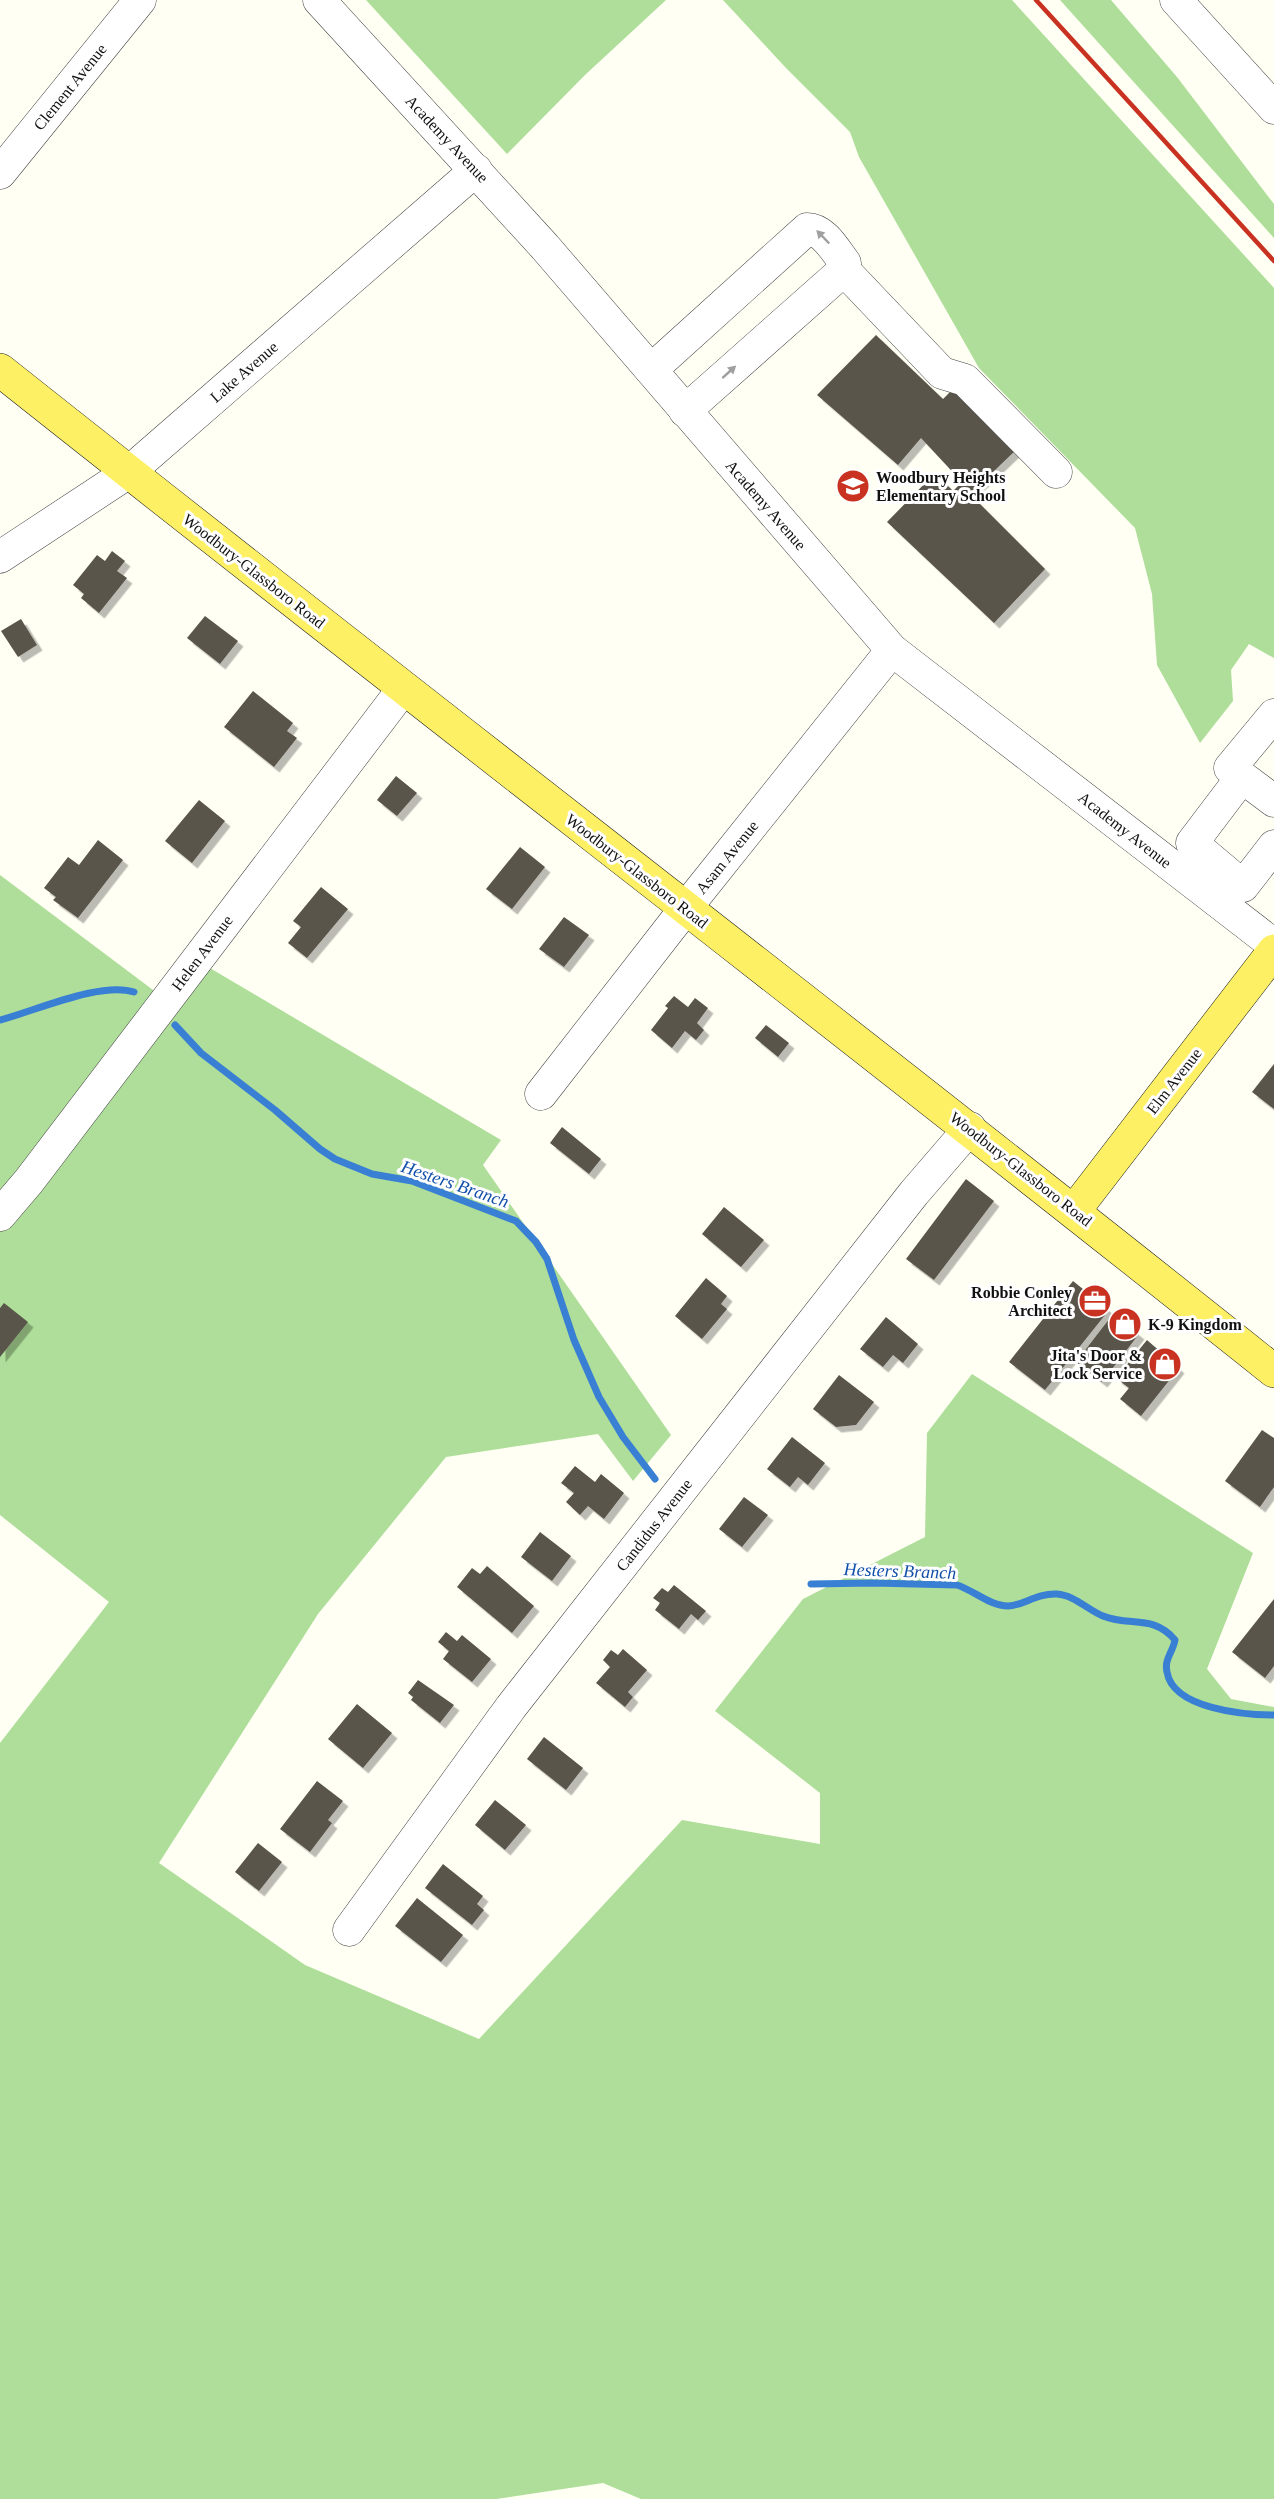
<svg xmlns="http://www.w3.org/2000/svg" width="1274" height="2499" font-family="'Times New Roman',serif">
	<defs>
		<filter id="shadow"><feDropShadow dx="5.5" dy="5.5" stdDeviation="0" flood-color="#0004"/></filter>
	</defs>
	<rect width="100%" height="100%" fill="#fffff4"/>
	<g fill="#aede99">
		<polygon points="366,0 666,0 585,75 507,154"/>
		<polygon points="723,0 1012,0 1274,288 1274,658 1249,644 1231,670 1233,701 1200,743 1157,665 1152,594 1135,528 979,368 859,157 850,132 786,68"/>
		<polygon points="1060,0 1111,0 1177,77 1274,204 1274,238"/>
		<polygon points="0,875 169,1002 203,964 501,1140 483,1165 671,1435 633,1481 598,1434 446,1457 318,1614 159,1863 305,1965 479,2039 682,1820 820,1844 820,1793 715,1711 803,1599 925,1537 927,1433 972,1374 1253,1553 1207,1669 1231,1699 1274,1707 1274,2499 641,2499 603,2483 496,2499 0,2499 0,1743 109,1602 0,1515"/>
	</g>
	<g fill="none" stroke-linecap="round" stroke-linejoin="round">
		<g stroke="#397fd4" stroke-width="7">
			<path d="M0 1020C35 1011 101 981 134 992"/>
			<polyline points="175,1025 201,1053 275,1110 320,1149 335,1159 372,1174 412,1181 516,1221 536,1242 547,1259 574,1340 599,1397 623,1437 655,1479"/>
			<path d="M811 1584 873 1583 957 1585C973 1590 990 1606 1008 1606 1023 1606 1036 1593 1057 1594 1074 1595 1088 1610 1103 1616 1130 1627 1153 1614 1175 1640 1173 1652 1164 1659 1167 1672 1173 1709 1245 1715 1274 1715"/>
		</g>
	</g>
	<g fill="#5a544c" filter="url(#shadow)">
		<polygon points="876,335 943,399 953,389 1017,449 970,494 1045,569 994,623 887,522 935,473 953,491 962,482 921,438 898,465 817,395"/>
		<polygon points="112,551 125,561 117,571 127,578 99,613 81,598 84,594 73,585 97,555 105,561"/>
		<polygon points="205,616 238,641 220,664 187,638"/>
		<polygon points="21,619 37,645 18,657 1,631"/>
		<polygon points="253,691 293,723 287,731 297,738 274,767 224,727"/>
		<polygon points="396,776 417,793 397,816 377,800"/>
		<polygon points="199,800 225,821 192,863 165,841"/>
		<polygon points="98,840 123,860 78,918 53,900 56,897 44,888 68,857 79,865"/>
		<polygon points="520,847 545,867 512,909 486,889"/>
		<polygon points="321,887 348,909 307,958 288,943 301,927 293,921"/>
		<polygon points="564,917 589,935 564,967 539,949"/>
		<polygon points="674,996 688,1007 695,998 708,1008 697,1023 704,1030 696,1040 685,1031 672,1048 651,1030 668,1008 665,1006"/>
		<polygon points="766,1025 789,1043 778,1057 755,1038"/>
		<polygon points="1274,1064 1274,1109 1252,1092"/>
		<polygon points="562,1127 601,1159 589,1174 550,1143"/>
		<polygon points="966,1179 994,1201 934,1280 906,1259"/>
		<polygon points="724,1207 764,1240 741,1267 702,1234"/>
		<polygon points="706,1278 727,1296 721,1304 727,1309 702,1339 675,1316"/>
		<polygon points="1073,1281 1109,1310 1045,1390 1009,1362"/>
		<polygon points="4,1303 28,1322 0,1357 0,1308"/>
		<polygon points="1113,1314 1139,1334 1102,1382 1076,1362"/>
		<polygon points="886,1317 918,1344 903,1363 893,1355 883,1367 860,1349"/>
		<polygon points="1147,1340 1179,1368 1141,1416 1120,1399 1129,1388 1116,1378"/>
		<polygon points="839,1375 874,1402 856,1425 836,1427 813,1409"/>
		<polygon points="1262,1430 1274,1438 1274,1487 1260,1507 1225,1481"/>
		<polygon points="792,1437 825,1463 808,1485 798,1477 790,1487 767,1469"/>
		<polygon points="575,1466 595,1482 601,1474 624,1493 604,1519 588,1506 580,1515 566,1502 574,1493 561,1483"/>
		<polygon points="744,1497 768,1515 742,1547 719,1529"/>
		<polygon points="540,1532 571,1556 552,1581 521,1557"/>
		<polygon points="487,1566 534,1606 512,1633 457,1587 472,1568 480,1574"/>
		<polygon points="674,1585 706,1611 698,1620 691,1614 679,1629 655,1610 660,1603 653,1598 662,1588 668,1592"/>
		<polygon points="1274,1599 1274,1666 1265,1678 1232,1652"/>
		<polygon points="446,1632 457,1641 462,1635 491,1659 472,1682 443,1659 449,1651 438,1642"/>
		<polygon points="623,1649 647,1670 628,1692 633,1697 625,1707 596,1683 610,1667 603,1660 611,1650 618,1655"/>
		<polygon points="418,1680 454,1705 440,1723 411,1700 413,1697 408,1693"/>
		<polygon points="357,1704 392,1733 363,1768 328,1739"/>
		<polygon points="544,1737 583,1768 566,1790 527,1759"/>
		<polygon points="317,1781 343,1801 328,1820 332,1823 310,1852 280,1829"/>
		<polygon points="495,1800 526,1825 505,1850 475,1825"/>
		<polygon points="258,1843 282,1862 259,1891 235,1872"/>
		<polygon points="443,1864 483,1896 477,1904 484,1910 472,1925 425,1888"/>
		<polygon points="417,1898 463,1935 441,1962 395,1926"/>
	</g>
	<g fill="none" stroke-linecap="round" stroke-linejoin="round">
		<g stroke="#444" stroke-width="33">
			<g id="minor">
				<polyline points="319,0 545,247 892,650 1274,945"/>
				<polyline points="1176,0 1274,108"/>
				<polyline points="0,173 140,0"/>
				<polyline points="844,270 942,373 965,380 1056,472"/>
				<path d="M651 370 807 229C824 229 835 250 845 263L844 270 685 411"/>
				<polyline points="0,557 129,472 476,170"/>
				<polyline points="1274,715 1230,768 1274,801"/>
				<polyline points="1242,777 1192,843 1243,886 1274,846"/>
				<polyline points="541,1094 685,909 892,650"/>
				<polyline points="0,1215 29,1181 403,689"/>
				<polyline points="349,1930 511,1707 914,1193 970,1128"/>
			</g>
		</g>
		<g stroke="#222" stroke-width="34">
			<g id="major">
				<path d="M0 370C423 706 852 1034 1274 1371"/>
				<polyline points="1074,1211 1274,951"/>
			</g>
		</g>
		<use href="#minor" stroke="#fff" stroke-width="32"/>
		<use href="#major" stroke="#fef065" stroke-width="33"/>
		<polyline stroke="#c93220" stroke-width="4.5" points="1036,0 1274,261"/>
	</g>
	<defs><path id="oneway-solid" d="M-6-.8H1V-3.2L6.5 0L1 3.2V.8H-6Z" transform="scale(1.5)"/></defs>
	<g fill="#a0a0a0">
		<use href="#oneway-solid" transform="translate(823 237) rotate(-134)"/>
		<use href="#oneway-solid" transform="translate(729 372) rotate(-42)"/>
	</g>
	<defs>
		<g id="school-disc" transform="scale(1.725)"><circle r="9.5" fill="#c93220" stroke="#fff"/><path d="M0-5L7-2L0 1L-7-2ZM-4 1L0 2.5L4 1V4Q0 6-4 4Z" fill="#fff"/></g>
		<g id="office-disc" transform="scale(1.725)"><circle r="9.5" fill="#c93220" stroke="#fff"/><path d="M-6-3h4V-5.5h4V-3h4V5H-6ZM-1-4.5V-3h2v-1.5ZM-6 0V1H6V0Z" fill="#fff"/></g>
		<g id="shop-disc" transform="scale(1.725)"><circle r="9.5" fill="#c93220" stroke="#fff"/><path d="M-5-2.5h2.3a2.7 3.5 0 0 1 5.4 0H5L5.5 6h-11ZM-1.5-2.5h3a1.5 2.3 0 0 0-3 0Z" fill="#fff"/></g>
	</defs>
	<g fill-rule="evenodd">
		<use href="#school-disc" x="853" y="486"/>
		<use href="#office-disc" x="1095" y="1301"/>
		<use href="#shop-disc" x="1125" y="1324"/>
		<use href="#shop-disc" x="1165" y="1364"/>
	</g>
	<g text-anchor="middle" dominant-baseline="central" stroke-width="6" stroke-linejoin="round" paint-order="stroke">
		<g font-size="16" fill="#111" stroke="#fff">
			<text transform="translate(70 87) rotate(-51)">Clement Avenue</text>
			<text transform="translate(447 139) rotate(47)">Academy Avenue</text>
			<text transform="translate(244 372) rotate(-41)">Lake Avenue</text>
			<text transform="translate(766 505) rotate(49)">Academy Avenue</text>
			<text transform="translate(254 571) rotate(38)">Woodbury-Glassboro Road</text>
			<text transform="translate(1125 830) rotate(38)">Academy Avenue</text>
			<text transform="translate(727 857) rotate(-51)">Asam Avenue</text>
			<text transform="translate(637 871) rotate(38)">Woodbury-Glassboro Road</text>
			<text transform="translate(202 953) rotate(-53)">Helen Avenue</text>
			<text transform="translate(1174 1081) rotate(-52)">Elm Avenue</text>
			<text transform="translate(1021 1169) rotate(38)">Woodbury-Glassboro Road</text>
			<text transform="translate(654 1525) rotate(-52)">Candidus Avenue</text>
		</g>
		<g font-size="16" font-weight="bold" fill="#111" stroke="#fff" text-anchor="start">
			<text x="876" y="477">Woodbury Heights<tspan x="876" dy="18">Elementary School</tspan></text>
			<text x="1072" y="1292" text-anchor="end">Robbie Conley<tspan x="1072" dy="18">Architect</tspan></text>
			<text x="1148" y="1324">K-9 Kingdom</text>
			<text x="1142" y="1355" text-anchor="end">Jita's Door &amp;<tspan x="1142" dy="18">Lock Service</tspan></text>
		</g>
		<g font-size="18" font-style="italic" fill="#1250aa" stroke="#fff">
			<text transform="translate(455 1184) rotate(19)">Hesters Branch</text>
			<text transform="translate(900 1571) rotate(2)">Hesters Branch</text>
		</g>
	</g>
</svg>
